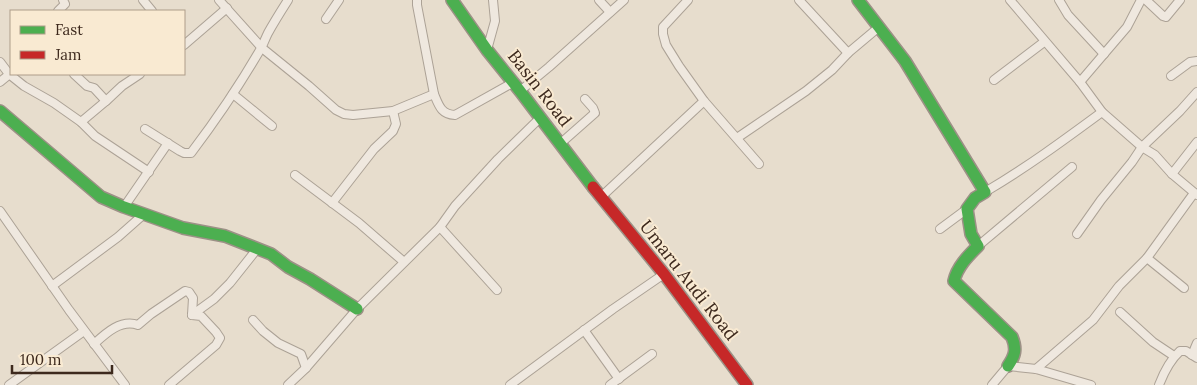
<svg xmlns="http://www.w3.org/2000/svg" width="1197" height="385" font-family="Lora,serif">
	<rect width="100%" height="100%" fill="#e7ddcd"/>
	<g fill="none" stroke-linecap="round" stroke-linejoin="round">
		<g stroke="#aca296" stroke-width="10">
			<g id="street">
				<polyline points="143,0 152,11"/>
				<polyline points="219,0 262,48 309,86 336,110 344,114 353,115 393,111 434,94"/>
				<path d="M417 0V5L434 94C439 106 441 114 455 115L514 82"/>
				<polyline points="599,0 610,12"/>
				<polyline points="688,0 663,27 663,34 666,45 679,66 704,101 759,164"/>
				<polyline points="799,0 848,53"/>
				<polyline points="1010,0 1080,82 1102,112 1142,147 1155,155 1172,174 1197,195"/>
				<polyline points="1059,0 1068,15 1104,54"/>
				<polyline points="1146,0 1163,16 1166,17 1180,0"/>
				<polyline points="58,11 65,4 63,0"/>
				<polyline points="326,19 339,0"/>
				<polyline points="184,45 227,8"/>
				<polyline points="487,50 495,21 493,0"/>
				<polyline points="0,62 9,74 24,86 54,103 81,122 95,136 149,172"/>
				<polyline points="74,74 87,86 94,88 106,101"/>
				<polyline points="1171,76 1190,62 1197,61"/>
				<polyline points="994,80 1044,42"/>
				<polyline points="0,82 11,73"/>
				<polyline points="1080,82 1127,27 1141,0"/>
				<polyline points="520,91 549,67 624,0"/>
				<polyline points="233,94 272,126"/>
				<polyline points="81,122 106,101 122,86 140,74"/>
				<path d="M145 129 180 151 184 153H191C216 120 239 86 260 50 263 45 265 39 268 33 274 22 281 11 288 0"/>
				<polyline points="737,138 806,91 832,70 848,53 879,27"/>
				<polyline points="561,143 595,113 593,108 585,99"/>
				<polyline points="1172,174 1197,142"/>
				<polyline points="295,175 359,223 404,262"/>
				<path d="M985 192C1026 168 1064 140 1102 112"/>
				<polyline points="601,197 704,101"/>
				<polyline points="332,203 374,149 393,131 396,124 393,111"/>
				<polyline points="124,207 168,143"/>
				<polyline points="0,211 69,310 125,385"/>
				<polyline points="440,227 497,290"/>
				<polyline points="940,229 967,209"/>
				<polyline points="1077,234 1101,200 1132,162 1142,147 1180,111 1197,92"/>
				<polyline points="978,246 1072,167"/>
				<polyline points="1147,258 1184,288"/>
				<polyline points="52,286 118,237 144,214"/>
				<polyline points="1120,312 1153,342 1174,356"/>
				<polyline points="192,315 214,299 230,283 257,249"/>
				<polyline points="253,320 263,331 278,343 301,354 306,368"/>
				<polyline points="584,330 619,379"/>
				<path d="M94 344C106 333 121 319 138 325L151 314 185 291 189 292 193 298 192 315"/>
				<polyline points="1192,355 1197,343"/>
				<polyline points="1036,369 1093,320 1119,286 1147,258 1194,193"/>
				<polyline points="9,385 84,331"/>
				<polyline points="169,385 216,345 220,338 216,332 201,316 192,315"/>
				<polyline points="288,385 306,368 357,309 440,227 455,206 498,159 541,117"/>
				<polyline points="510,385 613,309 664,274"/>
				<polyline points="610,385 652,354"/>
				<polyline points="992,385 1008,366 1036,369 1091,385"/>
				<path d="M1159 385C1164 372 1170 360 1180 351H1186L1197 358"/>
			</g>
		</g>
		<g stroke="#9c9186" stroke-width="14">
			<g id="fast">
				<polyline points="452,0 487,50 520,91 593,187"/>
				<path d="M858 0 905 61 985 192 975 198 967 209 971 234 978 246C968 256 957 267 954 281L1012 337C1017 349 1015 356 1008 366"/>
				<polyline points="0,111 101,197 124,207 183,228 225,236 271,254 288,267 310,279 357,309"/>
			</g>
		</g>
		<g stroke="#9c9186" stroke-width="14">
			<polyline id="jam" points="593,187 664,274 747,385"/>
		</g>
		<use href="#street" stroke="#efe8df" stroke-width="8"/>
		<use href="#fast" stroke="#4caf50" stroke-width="11"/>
		<use href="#jam" stroke="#c62828" stroke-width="11"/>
	</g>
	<g text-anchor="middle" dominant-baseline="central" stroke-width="4" stroke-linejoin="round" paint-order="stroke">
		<g font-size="18" fill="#3d291d" stroke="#f9ead2">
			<text transform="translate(540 88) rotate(52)">Basin Road</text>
			<text transform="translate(689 280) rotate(52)">Umaru Audi Road</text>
		</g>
	</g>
	<rect x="10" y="10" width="175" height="65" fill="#f9ead2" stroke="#ae9d8a"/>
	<rect x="20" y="26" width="25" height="8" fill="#4caf50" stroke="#ae9d8a"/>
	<text x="55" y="35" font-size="15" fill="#3d291d">Fast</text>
	<rect x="20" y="51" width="25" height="8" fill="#c62828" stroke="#ae9d8a"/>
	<text x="55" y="60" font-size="15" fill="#3d291d">Jam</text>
	<path d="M12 365v8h100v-8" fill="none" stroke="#3d291d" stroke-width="2.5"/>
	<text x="20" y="365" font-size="15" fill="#3d291d" stroke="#f9ead2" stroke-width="4" paint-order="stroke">100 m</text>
</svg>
